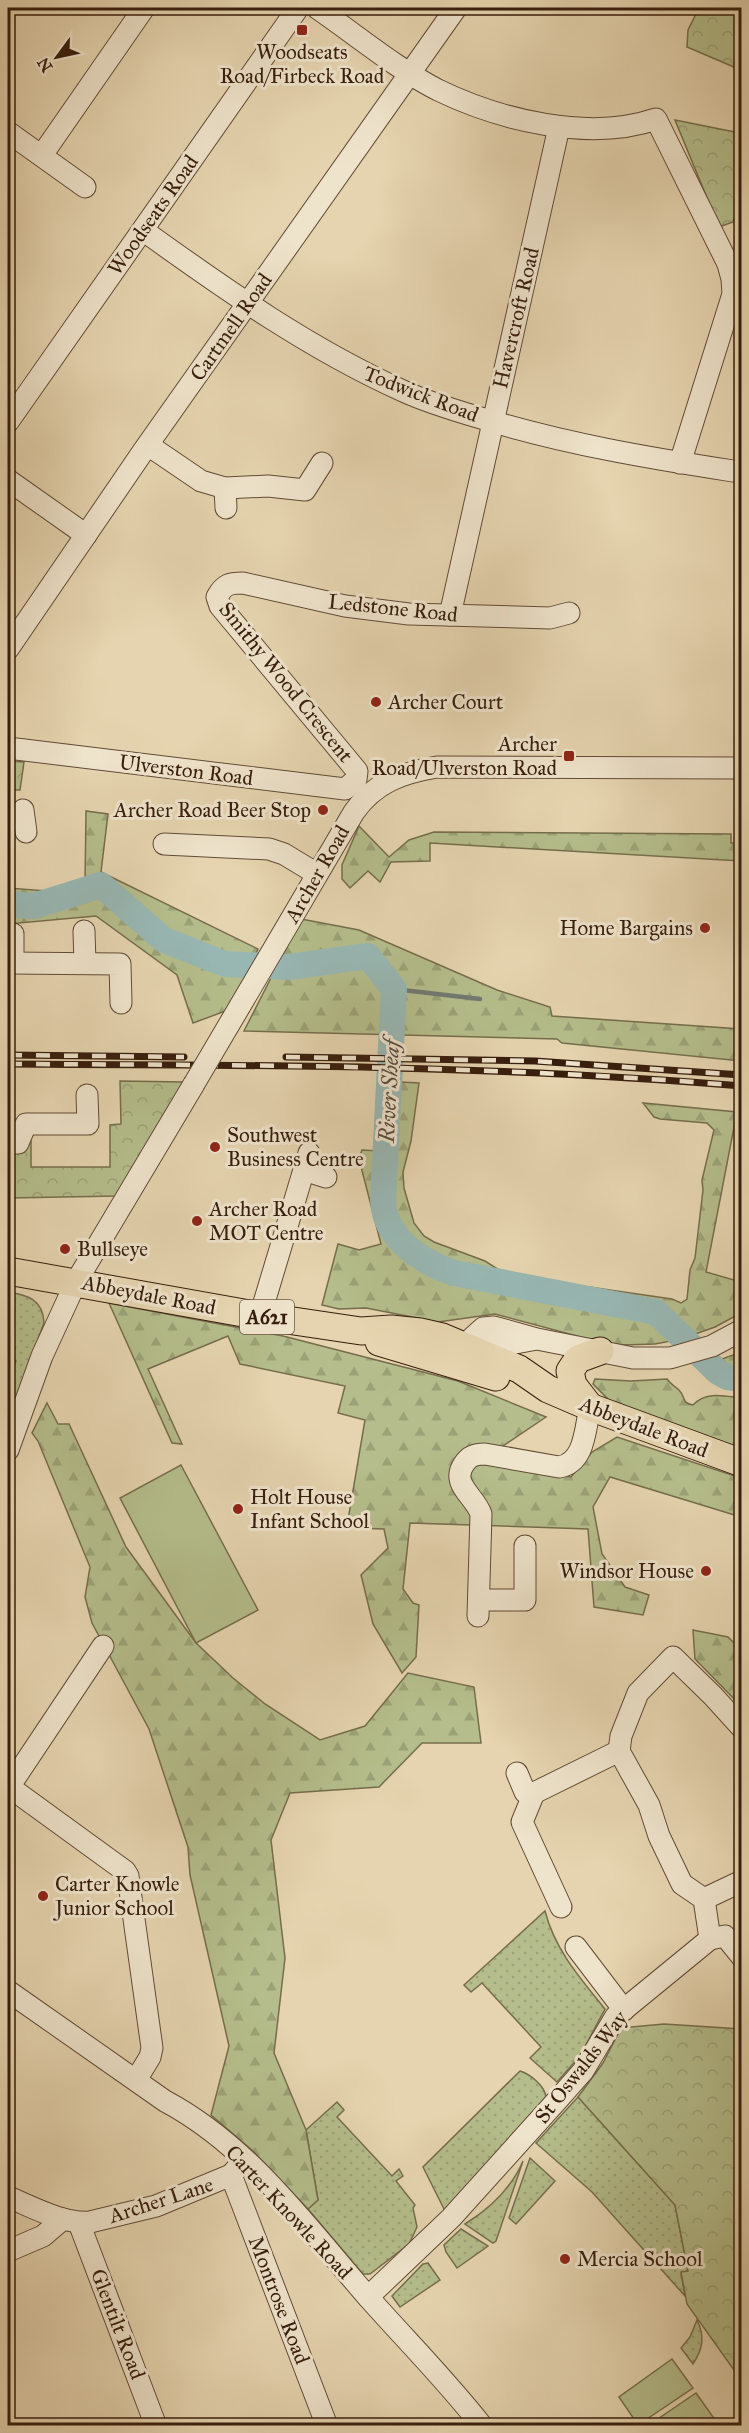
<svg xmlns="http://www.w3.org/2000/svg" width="749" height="2433" font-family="'IM FELL Great Primer',serif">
	<defs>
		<pattern id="grass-dots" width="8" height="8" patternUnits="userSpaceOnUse" patternTransform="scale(1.5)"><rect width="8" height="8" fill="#b4bd8b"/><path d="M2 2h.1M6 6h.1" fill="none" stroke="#9ba277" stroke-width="1.8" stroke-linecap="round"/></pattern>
		<pattern id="forest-firs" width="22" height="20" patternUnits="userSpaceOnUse" patternTransform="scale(1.5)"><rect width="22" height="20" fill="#b4bd8b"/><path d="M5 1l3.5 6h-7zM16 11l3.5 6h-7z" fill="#9ba277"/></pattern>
		<pattern id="park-crowns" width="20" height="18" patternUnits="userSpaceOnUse" patternTransform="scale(1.5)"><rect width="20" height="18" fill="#b4bd8b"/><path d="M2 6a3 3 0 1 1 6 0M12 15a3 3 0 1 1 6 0" fill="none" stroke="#9ba277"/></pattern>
	</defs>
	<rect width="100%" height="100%" fill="#e5d4af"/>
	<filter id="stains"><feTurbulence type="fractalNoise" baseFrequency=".00333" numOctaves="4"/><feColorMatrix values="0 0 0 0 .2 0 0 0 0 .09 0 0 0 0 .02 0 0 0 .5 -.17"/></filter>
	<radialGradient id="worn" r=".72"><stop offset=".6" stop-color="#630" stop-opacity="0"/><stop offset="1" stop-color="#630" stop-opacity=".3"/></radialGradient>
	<g fill="url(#grass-dots)" stroke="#766d4c" stroke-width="1.5">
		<path d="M8 1292C27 1295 43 1299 44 1323L8 1419V1380L16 1361 11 1358 15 1349 12 1342 8 1340Z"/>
		<path d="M545 1911C555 1950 580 1978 605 2009L580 2056 557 2082 530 2058 541 2047 482 1983 471 1992 464 1985Z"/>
		<path d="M520 2071C530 2074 545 2086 546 2097L446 2213 423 2167Z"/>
		<polygon points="578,2097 675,2205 688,2271 681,2273 685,2296 592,2192 536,2143"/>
		<polygon points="337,2102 344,2110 337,2117 392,2176 399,2169 403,2176 396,2181 415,2205 413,2208 417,2227 409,2244 370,2274 363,2274 308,2209 318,2200 306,2130"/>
		<polygon points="530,2158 555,2181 516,2224 509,2218"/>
		<path d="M523 2161 496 2241 493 2243 465 2224C491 2208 511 2189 523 2161Z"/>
		<polygon points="461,2229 488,2246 457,2268 446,2252 444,2245"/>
		<polygon points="428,2263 440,2280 400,2307 392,2296 423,2264"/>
		<path d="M697 2320C705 2336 703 2349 693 2364L681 2348 690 2337Z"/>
	</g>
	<g fill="url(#forest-firs)" stroke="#766d4c" stroke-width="1.5">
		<polygon points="86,811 108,814 101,872 258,949 231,1009 193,1023 177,975 96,916 8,924 8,888 60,892 85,884"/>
		<polygon points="359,826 389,857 409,840 434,832 731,834 731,843 741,843 741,861 430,843 430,861 391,862 380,882 368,871 350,888 342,879 342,865"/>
		<polygon points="301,919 359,930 497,990 550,1007 552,1016 741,1029 741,1061 562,1043 557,1039 244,1031"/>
		<path d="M380 1081 419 1083 411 1141 403 1172 404 1188 414 1223 424 1236 434 1242 485 1261 507 1275 672 1299 681 1303 687 1299 690 1270 695 1258 703 1190 702 1180 714 1130 707 1123 660 1119 654 1117 643 1103 737 1112 706 1272 741 1282V1313L715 1327 681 1339 655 1344 622 1345 603 1343 495 1314 438 1322 366 1308 339 1309 322 1305 338 1244 359 1250 381 1244 359 1159 362 1150 396 1152V1138L393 1137 394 1128 392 1107C385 1098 370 1093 380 1081Z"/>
		<polygon points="109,1303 283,1336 458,1381 546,1417 503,1446 509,1464 571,1477 592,1452 617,1437 741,1478 741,1517 610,1477 593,1507 602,1554 625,1587 649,1595 643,1615 594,1607 588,1529 410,1523 403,1589 413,1603 419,1605 416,1657 402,1673 373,1624 361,1575 388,1548 384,1529 354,1528 348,1520 365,1420 338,1413 345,1386 240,1364 228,1336 148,1369 182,1444 172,1443"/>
		<polygon points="741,1352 742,1374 741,1374 733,1370 722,1359"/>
		<path d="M595 1379 631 1381 667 1379C671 1385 675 1386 679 1390 686 1397 681 1403 693 1405 706 1391 724 1396 741 1398V1451L610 1401 593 1384Z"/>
		<polygon points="47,1403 58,1424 69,1424 126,1547 196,1643 233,1678 265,1704 320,1740 365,1726 408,1673 474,1687 481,1743 422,1743 379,1787 290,1793 271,1840 285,1958 274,2053 306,2130 318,2200 308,2209 253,2151 211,2115 229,2046 190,1875 188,1847 149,1729 92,1623 85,1597 90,1567 38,1441 32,1433"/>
		<polygon points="693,1630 728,1637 741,1650 741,1706 695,1659"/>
	</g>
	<g fill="url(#park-crowns)" stroke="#766d4c" stroke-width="1.5">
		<polygon points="699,8 741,8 741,70 687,47 688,30"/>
		<polygon points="675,120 740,133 741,122 741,199 733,222 719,227"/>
		<polygon points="8,761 24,762 20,790 8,790"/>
		<polygon points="120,1081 185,1082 118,1196 8,1198 8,1141 31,1141 31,1167 110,1167 110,1125 121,1124"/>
		<polygon points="664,2024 741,2029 741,2380 687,2304 681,2272 688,2271 675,2205 578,2097 603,2063 621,2028"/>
	</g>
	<g fill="#b4bd8b" stroke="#766d4c" stroke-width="1.5">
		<polygon points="181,1465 258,1610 196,1643 120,1498"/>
		<polygon points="672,2359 693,2388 638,2425 619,2397"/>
		<polygon points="696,2393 716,2421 710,2425 649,2425"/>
	</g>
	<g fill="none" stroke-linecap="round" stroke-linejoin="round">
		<polyline stroke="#717971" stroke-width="4.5" points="394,989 480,999"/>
		<path stroke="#98b7b3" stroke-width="26" d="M8 904 34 906 101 885 164 940 225 964 289 967 368 956 394 989 383 1200C384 1238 421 1262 454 1273L656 1312 718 1372 727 1377 742 1379"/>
		<g stroke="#624b36" stroke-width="23">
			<g id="minor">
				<path d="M317 8C355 34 397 69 438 90 500 120 589 142 656 119L728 264 732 279 733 294 680 463"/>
				<polyline points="8,132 85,187"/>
				<polyline points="42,155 144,8"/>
				<path d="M144 231C226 290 310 349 403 391 429 403 457 411 484 419 566 444 649 458 733 471"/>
				<polyline points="8,422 298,8"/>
				<polyline points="148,445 201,481 225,488 268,486 305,490 322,463"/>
				<polyline points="8,480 86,535"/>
				<polyline points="225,488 226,508"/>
				<polyline points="450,615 559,127"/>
				<polyline points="8,649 144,450 456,8"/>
				<path d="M8 748 345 789 356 780 357 771 220 606 217 597C224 584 230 583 243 583L345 606 409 614 550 618 569 613"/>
				<polyline points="23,810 26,832"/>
				<polyline points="164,844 269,849 284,854 317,874"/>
				<polyline points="84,931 85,963"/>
				<polyline points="13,934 13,962"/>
				<polyline points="8,963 120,964 121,1003"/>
				<path d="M240 1006 354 812C375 782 402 773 437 767L742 768"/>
				<polyline points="8,1143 18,1143 26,1124 88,1124 87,1095"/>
				<polyline points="304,1170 326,1177"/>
				<polyline points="260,1316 309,1153"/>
				<polyline points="537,1339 488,1348 467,1348 473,1337 483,1328 494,1327 537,1339 633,1358 670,1358 712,1346 742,1330"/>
				<polyline points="8,1450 42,1356 76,1282 194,1084"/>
				<polyline points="479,1600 525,1600 525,1546"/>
				<path d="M478 1616 481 1514C475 1496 450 1484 464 1464 469 1456 475 1454 485 1454L559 1467C585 1463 585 1429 590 1407"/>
				<polyline points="619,1751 621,1736 638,1693 673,1657 713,1696 742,1728"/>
				<polyline points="517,1773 525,1792 534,1793"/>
				<polyline points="8,1786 125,1871 128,1876 152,2048 150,2057 136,2080"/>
				<polyline points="9,1787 103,1646"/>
				<polyline points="534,1793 522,1822 561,1907"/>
				<polyline points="704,1899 742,1881"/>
				<polyline points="710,1939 725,1936 742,1957"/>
				<polyline points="576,1947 624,2010"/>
				<path d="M8 1991 165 2101C248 2145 306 2226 367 2296 405 2339 446 2380 482 2426"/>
				<polyline points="231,2175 327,2426"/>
				<path d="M8 2197C33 2207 62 2224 90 2222L156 2206 231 2175 239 2166"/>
				<polyline points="79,2223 156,2426"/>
				<polyline points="8,2251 43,2236 63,2219"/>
				<polyline points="368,2297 451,2218 561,2096 583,2071 616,2016 710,1939 704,1899 682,1884 659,1836 649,1805 619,1751 534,1793"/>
			</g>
		</g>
		<g stroke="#371d0d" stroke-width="29">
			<g id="major">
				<polyline points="8,1271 260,1316 361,1331 391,1329 420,1332 442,1337 519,1369 548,1389 590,1407 742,1463"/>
				<polyline points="379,1342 496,1377"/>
				<polyline points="590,1407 573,1385 570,1371 578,1359 600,1351"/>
			</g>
		</g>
		<use href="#minor" stroke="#eee3cb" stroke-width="21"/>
		<use href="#major" stroke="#e5d4af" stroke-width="27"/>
		<g stroke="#371d0d" stroke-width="7">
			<g id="rail">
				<polyline points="8,1055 184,1057"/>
				<polyline points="286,1057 535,1061 742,1075"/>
				<path d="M8 1064C252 1065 497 1065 742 1086"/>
			</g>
		</g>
		<use href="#rail" stroke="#eee3cb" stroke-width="4.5" stroke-dasharray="14" stroke-linecap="butt"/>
		<g stroke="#624b36" stroke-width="23" stroke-linecap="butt">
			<polyline id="minor-bridge" points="194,1084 240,1006"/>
		</g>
		<use href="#minor-bridge" stroke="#eee3cb" stroke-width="21"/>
	</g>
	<g fill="#8f2418" stroke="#eee3cb" stroke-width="2">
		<rect x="296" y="24" width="12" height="12" rx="3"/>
		<circle cx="376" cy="702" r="6"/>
		<rect x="563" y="750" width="12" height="12" rx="3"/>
		<circle cx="323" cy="810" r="6"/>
		<circle cx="705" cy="928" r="6"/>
		<circle cx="215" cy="1147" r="6"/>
		<circle cx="197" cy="1221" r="6"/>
		<circle cx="65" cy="1249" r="6"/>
		<circle cx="238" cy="1509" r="6"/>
		<circle cx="706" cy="1571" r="6"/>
		<circle cx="43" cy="1896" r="6"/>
		<circle cx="565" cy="2259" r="6"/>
	</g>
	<g text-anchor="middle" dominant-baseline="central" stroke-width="6" stroke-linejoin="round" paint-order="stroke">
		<rect fill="#eee3cb" stroke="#6e5846" stroke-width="1.5" x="240" y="1300" width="54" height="34" rx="4.5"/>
		<g font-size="20" font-weight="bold" fill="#371d0d">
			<text x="267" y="1317">A621</text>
		</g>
		<g font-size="21" fill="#371d0d" stroke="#eee3cb" text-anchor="start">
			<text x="302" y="52" text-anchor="middle">Woodseats<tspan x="302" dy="24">Road/Firbeck Road</tspan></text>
			<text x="388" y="702">Archer Court</text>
			<text x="557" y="744" text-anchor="end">Archer<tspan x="557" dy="24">Road/Ulverston Road</tspan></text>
			<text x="311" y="810" text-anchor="end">Archer Road Beer Stop</text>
			<text x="693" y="928" text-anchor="end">Home Bargains</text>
			<text x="227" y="1135">Southwest<tspan x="227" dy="24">Business Centre</tspan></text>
			<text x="209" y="1209">Archer Road<tspan x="209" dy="24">MOT Centre</tspan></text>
			<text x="77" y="1249">Bullseye</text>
			<text x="250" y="1497">Holt House<tspan x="250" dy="24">Infant School</tspan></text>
			<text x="694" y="1571" text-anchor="end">Windsor House</text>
			<text x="55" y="1884">Carter Knowle<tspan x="55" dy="24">Junior School</tspan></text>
			<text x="577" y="2259">Mercia School</text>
		</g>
		<g font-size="21" fill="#371d0d" stroke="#eee3cb">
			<text transform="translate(153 215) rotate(-55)">Woodseats Road</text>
			<text transform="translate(516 318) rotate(-77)">Havercroft Road</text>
			<text transform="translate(231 327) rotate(-55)">Cartmell Road</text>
			<text transform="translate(421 394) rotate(21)">Todwick Road</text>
			<text transform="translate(393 608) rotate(6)">Ledstone Road</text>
			<text transform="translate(286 682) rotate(51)">Smithy Wood Crescent</text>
			<text transform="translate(186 770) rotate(7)">Ulverston Road</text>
			<text transform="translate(317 874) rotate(-60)">Archer Road</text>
			<text transform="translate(149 1295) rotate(11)">Abbeydale Road</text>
			<text transform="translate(644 1427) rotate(21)">Abbeydale Road</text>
			<text transform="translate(581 2067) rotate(-52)">St Oswalds Way</text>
			<text transform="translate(161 2200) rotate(-18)">Archer Lane</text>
			<text transform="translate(289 2212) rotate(47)">Carter Knowle Road</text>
			<text transform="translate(279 2300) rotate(69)">Montrose Road</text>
			<text transform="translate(118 2324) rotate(69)">Glentilt Road</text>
		</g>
		<g font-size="22" font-style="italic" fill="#544b3f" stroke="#eee3cb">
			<text transform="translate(389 1091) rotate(-87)">River Sheaf</text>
		</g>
	</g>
	<rect width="749" height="2433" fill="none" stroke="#e5d4af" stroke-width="30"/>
	<rect x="9" y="9" width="731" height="2415" fill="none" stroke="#371d0d" stroke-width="3"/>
	<rect x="15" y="15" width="719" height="2403" fill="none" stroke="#371d0d" stroke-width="1.5"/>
	<g transform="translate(57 57) rotate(237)" stroke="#eee3cb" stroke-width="4.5" paint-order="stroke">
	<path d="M0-4.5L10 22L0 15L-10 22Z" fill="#371d0d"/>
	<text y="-9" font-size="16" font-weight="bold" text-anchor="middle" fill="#371d0d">N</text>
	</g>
	<rect width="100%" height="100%" filter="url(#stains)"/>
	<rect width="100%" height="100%" fill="url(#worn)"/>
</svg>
